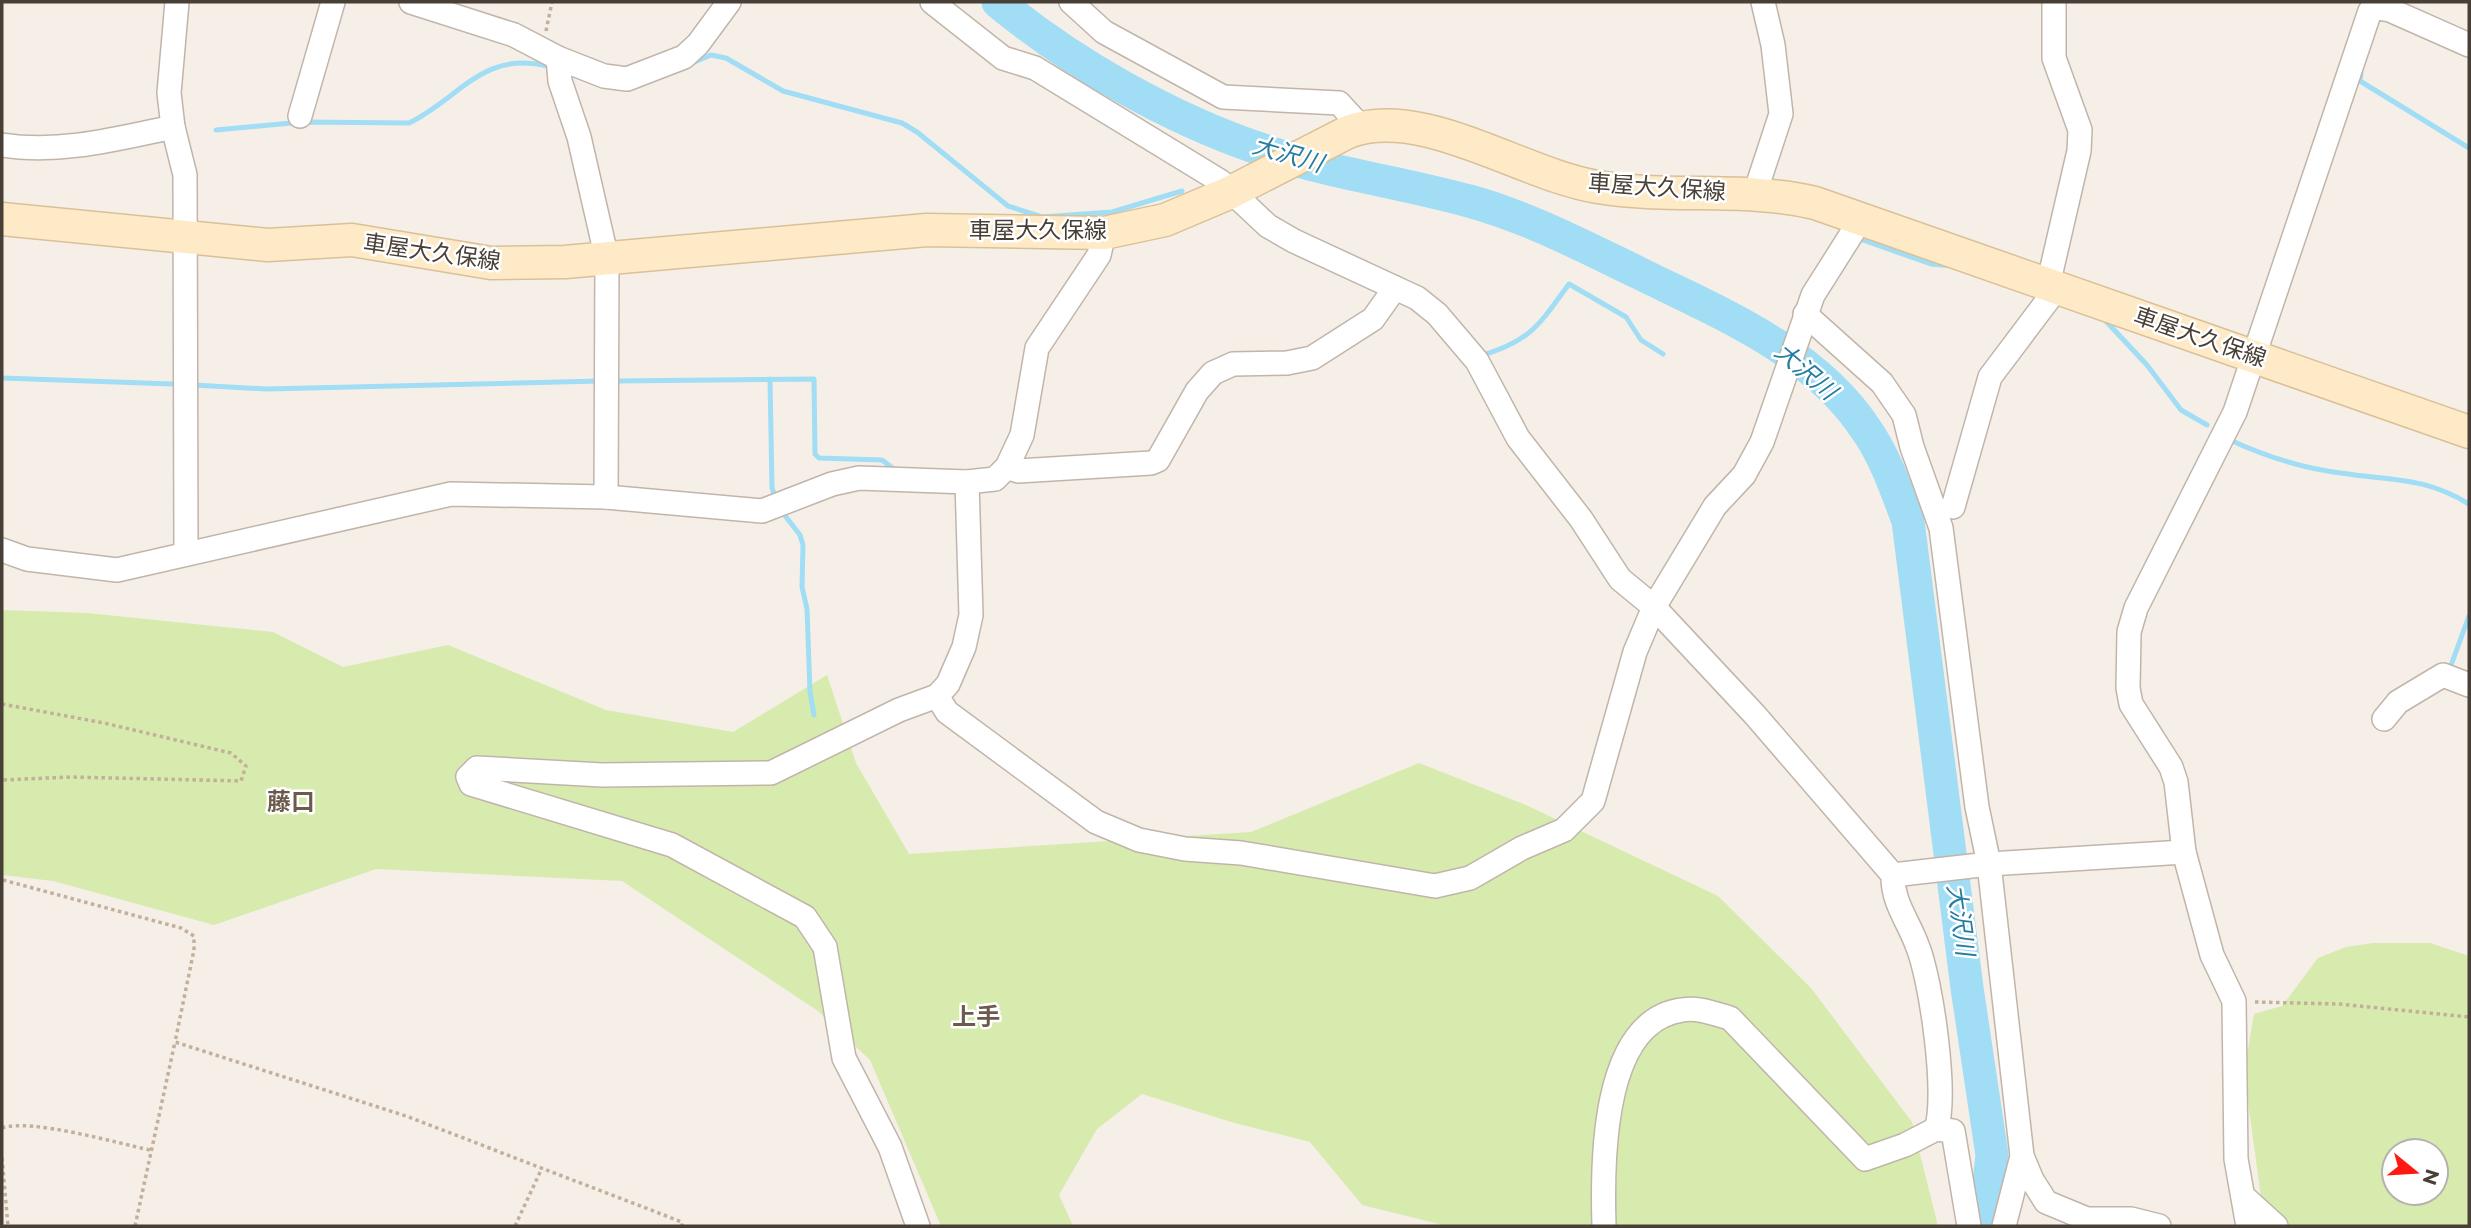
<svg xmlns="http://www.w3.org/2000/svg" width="2471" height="1228" font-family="Montserrat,'Noto Sans JP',sans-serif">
	<rect width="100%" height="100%" fill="#f5efe8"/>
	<g fill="#d7ebae" fill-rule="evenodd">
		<polygon points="2,610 87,613 273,632 343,667 448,645 606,710 733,732 827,675 856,763 909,854 1251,832 1419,763 1526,805 1718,896 1811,988 1912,1122 1938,1226 1447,1226 1362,1205 1310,1142 1231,1122 1142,1094 1097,1129 1059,1195 1073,1226 941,1226 870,1060 818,1011 622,881 376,869 214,925 53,881 2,875"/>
		<path d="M2373 943H2430L2469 956V1226H2265L2244 1073 2254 1014 2282 1006 2318 958 2346 947ZM2394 1151H2436V1193H2394Z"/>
	</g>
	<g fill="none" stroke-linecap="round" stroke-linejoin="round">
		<g stroke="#a1ddf4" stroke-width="5">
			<polyline points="692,63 711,55 726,58 783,91 902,123 917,132 1008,206 1042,217 1112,212 1182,191"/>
			<polyline points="2361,73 2360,81 2469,148"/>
			<path d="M216 130 302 122 409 123C460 98 483 50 548 66"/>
			<polyline points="1860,239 1931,264 1953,266"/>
			<polyline points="2103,318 2147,365 2181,410 2207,425"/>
			<path d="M1480 356C1531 341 1539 325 1569 284L1626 317 1641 340 1663 354"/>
			<polyline points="2,378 172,384"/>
			<polyline points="770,379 772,488 776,499"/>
			<polyline points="617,381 814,379 815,454 819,458 882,460 898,472"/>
			<polyline points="193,385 267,389 600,381"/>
			<path d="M2228 439C2264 456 2301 468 2341 473 2391 481 2423 476 2469 504"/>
			<polyline points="783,513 800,535 803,545 802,587 807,609 810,692 814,715"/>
			<polyline points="2450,668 2469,616"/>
		</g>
		<path stroke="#a1ddf4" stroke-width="33" d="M998 2C1073 64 1171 119 1263 150 1329 173 1401 182 1469 201 1528 217 1583 246 1639 273 1719 313 1813 350 1865 428 1885 456 1896 489 1908 521L1967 988 1992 1155 1984 1226"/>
		<g stroke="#c1b5aa" stroke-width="26">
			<g id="street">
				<polyline points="177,2 169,93 173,127 185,175 186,554"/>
				<polyline points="411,2 514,35 558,58 604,76 627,79 684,57 698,44 729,2"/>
				<path d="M932 2 1003 58 1035 68 1220 181 1268 226 1294 241 1417 298 1437 314 1477 361 1518 438 1581 519 1620 579 1654 607 1755 715 1893 875C1892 902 1908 920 1917 945 1931 978 1948 1097 1936 1129"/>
				<polyline points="1071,2 1104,32 1223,97 1339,103 1361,127"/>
				<polyline points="558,58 560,81 579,137 607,259 606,497"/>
				<polyline points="300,116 333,2"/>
				<path d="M2 145C60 154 116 139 173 127"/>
				<polyline points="1755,193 1781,114 1773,45 1763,2"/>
				<polyline points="2048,285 2079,151 2080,130 2054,58 2054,2"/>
				<polyline points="1805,314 1882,383 1904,415 1912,447 1941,528 1977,807 1989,864 2022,1156 2004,1226"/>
				<polyline points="1007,467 1018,471 1151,463 1158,460 1197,391 1213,373 1233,364 1287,363 1312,358 1373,319 1395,288"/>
				<polyline points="1953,507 1990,377 2057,288"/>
				<polyline points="2,550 27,559 117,570 451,494 606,497 762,511 832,484 859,478 967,482 995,479 1007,467 1022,435 1037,348 1099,255 1104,233"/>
				<polyline points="937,696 947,712 1096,822 1139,840 1185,849 1241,853 1435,886 1470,878 1522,848 1564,830 1593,801 1635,652 1654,607 1715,506 1744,475 1762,442 1813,295 1861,219"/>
				<polyline points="2384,719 2398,702 2443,675 2469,685"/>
				<polyline points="1893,875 1989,864 2184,852"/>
				<polyline points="2022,1156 2032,1180 2046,1202 2087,1219 2131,1219 2159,1226"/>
				<polyline points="2243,1196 2276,1226"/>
				<polyline points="918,1226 890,1147 844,1058 825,947 805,917 672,845 471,784 468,777 477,768 602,775 771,773 899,710 937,696 948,684 964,647 971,615 967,482"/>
				<path d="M1604 1226C1602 1164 1601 1021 1682 1010 1699 1007 1715 1014 1730 1018L1865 1159 1905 1145 1936 1129 1953 1131 1969 1226"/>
				<polyline points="2248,1226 2236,1159 2234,1001 2212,955 2184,852 2176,782 2171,767 2131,704 2128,688 2129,632 2136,608 2235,412 2370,11 2377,8 2390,10 2469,45"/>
			</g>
		</g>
		<g stroke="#dac097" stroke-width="35">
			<path id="secondary" d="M2 219 268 245 352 240 491 263 565 262 927 230 1104 233 1165 220 1229 193 1348 132C1423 104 1522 175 1598 187 1670 199 1744 186 1815 203L2469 432"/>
		</g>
		<g stroke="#c3af9a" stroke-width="3.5" stroke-dasharray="3.5 3.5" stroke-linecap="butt">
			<polyline points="546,31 552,2"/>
			<polyline points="2,704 104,723 231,753 246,766 241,781 71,777 2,780"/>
			<polyline points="3,880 181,928 194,936 194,950 175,1042"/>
			<polyline points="2255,1002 2339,1004 2469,1017"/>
			<path d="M2 1128C30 1118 117 1143 150 1150"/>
			<polyline points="2,1158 8,1226"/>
			<polyline points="135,1226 175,1042 406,1116 682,1222 682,1226"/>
			<polyline points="515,1226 542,1168"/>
		</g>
		<use href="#street" stroke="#fff" stroke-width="23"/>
		<use href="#secondary" stroke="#ffeac7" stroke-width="32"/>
	</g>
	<g text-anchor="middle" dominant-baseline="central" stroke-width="5" stroke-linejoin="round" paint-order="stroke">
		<g font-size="23" fill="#483f36" stroke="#fff">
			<text transform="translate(1657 187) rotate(4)">車屋大久保線</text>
			<text x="1038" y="230">車屋大久保線</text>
			<text transform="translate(432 252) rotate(8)">車屋大久保線</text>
			<text transform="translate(2200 337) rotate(19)">車屋大久保線</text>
		</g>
		<g font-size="24" font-style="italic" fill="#257da2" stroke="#fff">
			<text transform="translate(1288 154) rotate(16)">大沢川</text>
			<text transform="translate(1806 371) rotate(41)">大沢川</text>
			<text transform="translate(1961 920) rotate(82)">大沢川</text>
		</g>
		<g font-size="24" font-weight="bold" fill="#6c5b4c" stroke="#fff">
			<text x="291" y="801">藤口</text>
			<text x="976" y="1016">上手</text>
		</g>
	</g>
	<rect width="2471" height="1228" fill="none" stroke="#483f36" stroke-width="7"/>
	<g transform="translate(2415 1172) rotate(108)"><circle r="33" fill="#ffffff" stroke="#b6b2af" stroke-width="2"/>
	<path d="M0-5L12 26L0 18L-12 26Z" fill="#ff1914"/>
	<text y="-10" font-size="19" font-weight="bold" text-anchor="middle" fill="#483f36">N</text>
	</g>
</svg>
